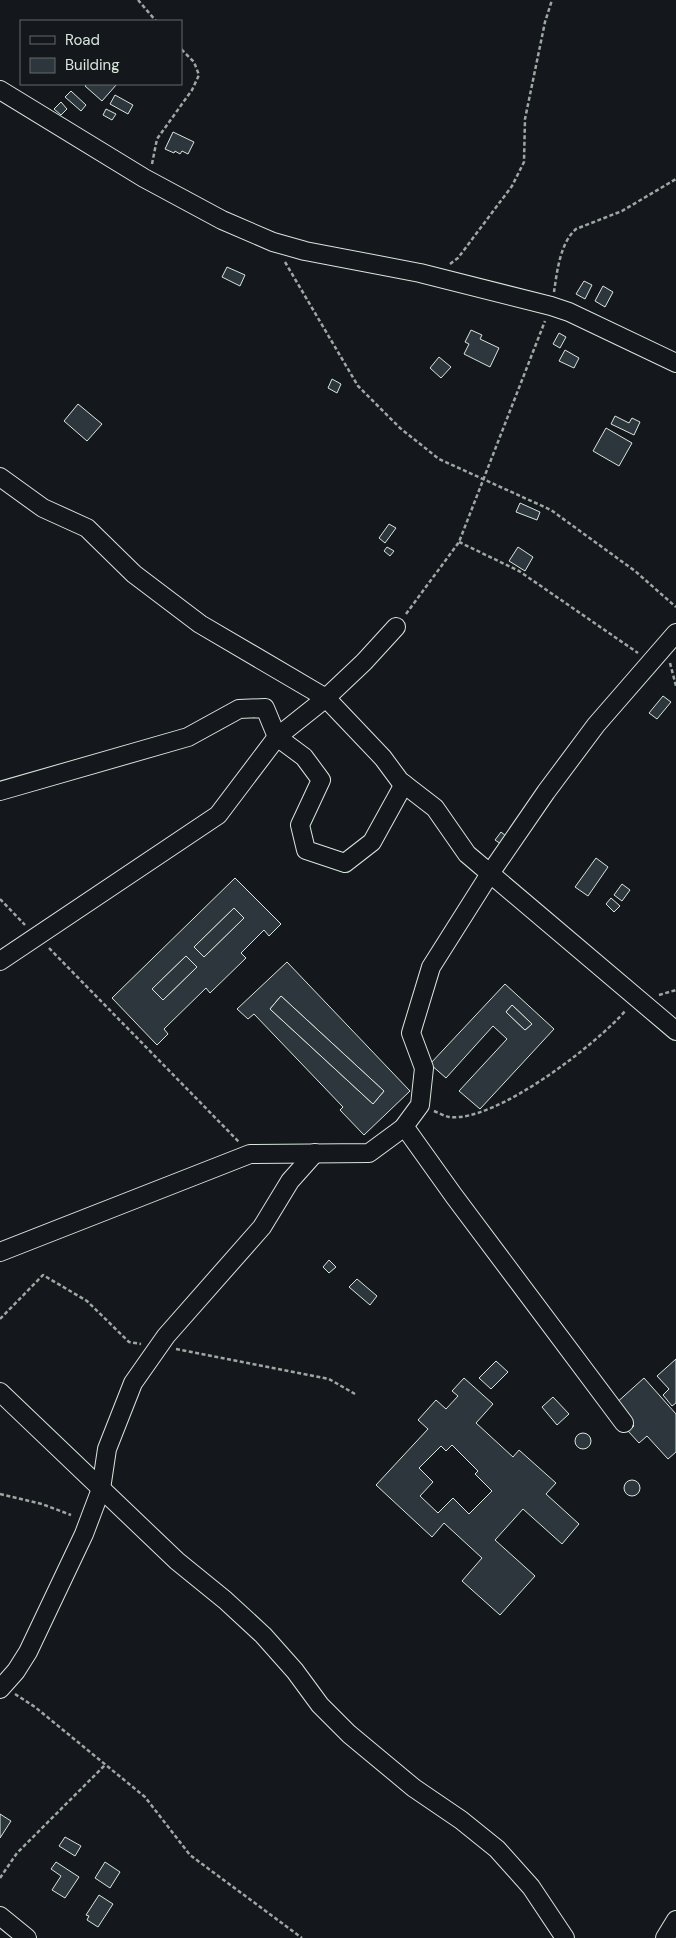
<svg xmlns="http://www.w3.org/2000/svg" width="676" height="1938" font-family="'DM Sans',sans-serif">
	<rect width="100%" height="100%" fill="#14181c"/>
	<g fill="#2c363c" stroke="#d8e6dc" fill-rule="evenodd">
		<polygon points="87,84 117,84 102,101 85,86"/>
		<polygon points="71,91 86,105 81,111 65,97"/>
		<polygon points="115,95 133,105 128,114 110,104"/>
		<polygon points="61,102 67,109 61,115 54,109"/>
		<polygon points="106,109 116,114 112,120 103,115"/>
		<polygon points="173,132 194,142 188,154 182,151 180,154 175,151 174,153 165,149"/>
		<polygon points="227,267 245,275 240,286 222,277"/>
		<polygon points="584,281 592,285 585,299 576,294"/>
		<polygon points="603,286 613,292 605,307 595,301"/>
		<polygon points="471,330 482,335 480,339 499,348 490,367 464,354 469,344 465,342"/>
		<polygon points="559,333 566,337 560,348 553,344"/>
		<polygon points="565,350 579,358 574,368 559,361"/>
		<polygon points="439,357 451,367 441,378 430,368"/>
		<polygon points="332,379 341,384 337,393 328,388"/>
		<polygon points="78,404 102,424 87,441 64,421"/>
		<polygon points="615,416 629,423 632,418 640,422 634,435 611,424"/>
		<polygon points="606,428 632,443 619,466 593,451"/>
		<polygon points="520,503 540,512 537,520 516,512"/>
		<polygon points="389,524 396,528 385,543 379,538"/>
		<polygon points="387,547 394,551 390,556 384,551"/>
		<polygon points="518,547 533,557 525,571 509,561"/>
		<polygon points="663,696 671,702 657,719 649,713"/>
		<polygon points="501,832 507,837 501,844 495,840"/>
		<polygon points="596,858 608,867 588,896 575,887"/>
		<path d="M235 878 281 924 269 936 264 930 241 953 246 958 210 993 206 988 164 1029 168 1034 157 1045 112 998ZM234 908 244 918 204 957 194 947ZM186 956 197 967 163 1000 152 989Z"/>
		<polygon points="622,884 630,890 622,901 614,895"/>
		<polygon points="611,898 620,906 614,912 606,904"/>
		<polygon points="234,908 244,918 204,957 194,947"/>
		<polygon points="186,956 197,967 163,1000 152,989"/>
		<path d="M287 962 410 1091 364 1135 340 1110 343 1107 254 1014 248 1019 237 1009ZM281 996 384 1091 373 1104 270 1009Z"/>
		<path d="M505 984 554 1029 480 1109 459 1091 507 1039 493 1026 446 1078 430 1064ZM512 1005 532 1024 525 1030 506 1012Z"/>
		<polygon points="281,996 384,1091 373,1104 270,1009"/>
		<polygon points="512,1005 532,1024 525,1030 506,1012"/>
		<polygon points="329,1260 336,1267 329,1273 323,1267"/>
		<polygon points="357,1279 377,1296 370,1305 349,1287"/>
		<polygon points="676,1359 676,1403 672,1406 663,1395 669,1389 657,1376"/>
		<polygon points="496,1361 508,1372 491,1389 479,1378"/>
		<path d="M464 1378 493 1404 476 1423 513 1457 519 1450 556 1483 546 1494 579 1524 562 1544 523 1509 495 1540 535 1576 500 1615 462 1581 482 1558 444 1523 432 1537 376 1485 428 1429 418 1420 436 1400 446 1409 458 1396 452 1391ZM452 1445 478 1471 475 1474 492 1491 469 1514 453 1498 438 1513 420 1496 433 1482 419 1468 441 1446 446 1451Z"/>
		<polygon points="644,1378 676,1414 676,1452 668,1459 647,1436 639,1443 628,1431 634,1426 614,1405"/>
		<polygon points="553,1397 569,1414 557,1425 542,1407"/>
		<circle cx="583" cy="1441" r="8"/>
		<circle cx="632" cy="1488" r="8"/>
		<polygon points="0,1814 11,1821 0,1838"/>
		<polygon points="65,1837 81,1846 75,1856 59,1846"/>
		<polygon points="56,1862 79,1877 65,1898 52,1890 61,1876 51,1869"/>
		<polygon points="105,1862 120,1872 110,1888 95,1878"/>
		<polygon points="99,1895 113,1904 98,1927 87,1920 89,1916 86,1915"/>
	</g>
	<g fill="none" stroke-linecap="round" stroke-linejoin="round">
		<g stroke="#d8e6dc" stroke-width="20">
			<g id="minor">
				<polyline points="0,90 144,178 222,220 273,242 305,251 420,273 551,306 569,312 676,363"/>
				<polyline points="0,477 43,508 87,528 134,574 200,624 326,698 383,758 400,781 435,808 467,854 676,1031"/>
				<polyline points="0,791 188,737 239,709 265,708 277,737 304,757 321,780 300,825 306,850 345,863 372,842 404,784"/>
				<polyline points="0,961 218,815 277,737 326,698 364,662 396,627"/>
				<polyline points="403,1128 409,1133 454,1196 624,1423"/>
				<polyline points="0,1252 250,1154 369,1153 403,1128 420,1105 424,1068 411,1033 431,967 491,872 546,792 596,725 676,633"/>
				<polyline points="0,1392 177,1561 225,1600 263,1635 295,1671 320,1705 349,1734 414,1788 461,1820 497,1849 531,1887 565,1938"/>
				<polyline points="0,1689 16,1671 28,1652 84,1534 101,1489 107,1449 133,1383 166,1336 262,1227 290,1181 315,1153"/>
				<polyline points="0,1916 27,1938"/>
				<polyline points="665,1938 676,1920"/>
			</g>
		</g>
		<g stroke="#9da8a2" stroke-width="2.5" stroke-dasharray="4 2.5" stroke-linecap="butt">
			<polyline points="138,0 156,21"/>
			<polyline points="152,164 157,139 192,90 199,75 194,62 181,49"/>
			<polyline points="285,262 358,386 400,428 439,459 551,510 635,571 676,607"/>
			<polyline points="450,264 458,258 512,186 524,162 525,119 545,22 552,0"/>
			<path d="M554 292C557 272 560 243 576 229L622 211 676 179"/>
			<polyline points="459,542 519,571 638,653"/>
			<polyline points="406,614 459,542 545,321"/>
			<polyline points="670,663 676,686"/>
			<polyline points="0,899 25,925"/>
			<polyline points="49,948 239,1142"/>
			<polyline points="659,995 676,990"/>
			<path d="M434 1111C439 1113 444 1116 449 1117 495 1123 597 1044 626 1010"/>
			<polyline points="0,1319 43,1275 87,1301 129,1342 141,1344"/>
			<polyline points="176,1349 329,1379 355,1394"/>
			<polyline points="0,1494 42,1504 71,1515"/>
			<polyline points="15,1694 35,1707 145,1797 190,1855 302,1938"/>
			<polyline points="0,1878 17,1853 105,1765"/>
		</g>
		<use href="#minor" stroke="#14181c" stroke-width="18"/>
	</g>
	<rect x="20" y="20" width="162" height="65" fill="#14181c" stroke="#626a69"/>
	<rect x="30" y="36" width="25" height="8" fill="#14181c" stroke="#626a69"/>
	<text x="65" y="45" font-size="15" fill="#d8e6dc">Road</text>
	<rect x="30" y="58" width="25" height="15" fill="#2c363c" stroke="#626a69"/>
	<text x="65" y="70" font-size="15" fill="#d8e6dc">Building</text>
</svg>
